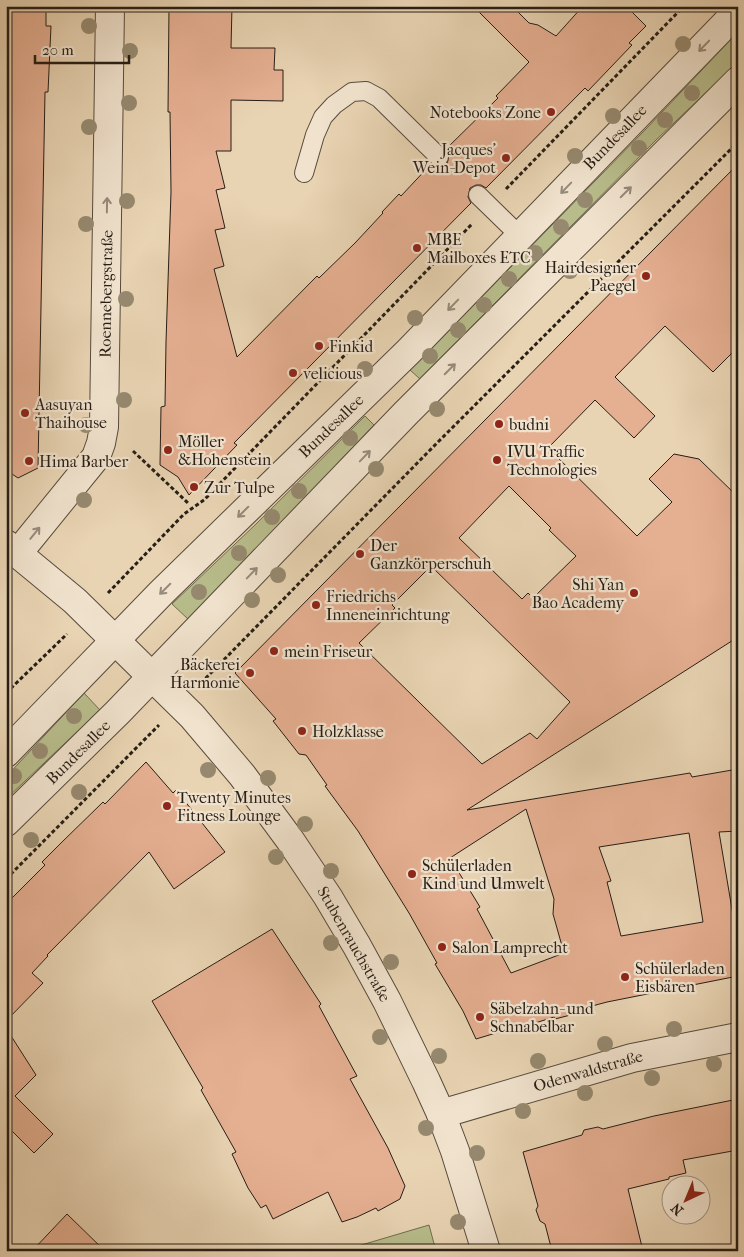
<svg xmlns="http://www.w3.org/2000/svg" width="744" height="1257" font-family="'IM FELL French Canon',serif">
	<rect width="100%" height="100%" fill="#e8d3b2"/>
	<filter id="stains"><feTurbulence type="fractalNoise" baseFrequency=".004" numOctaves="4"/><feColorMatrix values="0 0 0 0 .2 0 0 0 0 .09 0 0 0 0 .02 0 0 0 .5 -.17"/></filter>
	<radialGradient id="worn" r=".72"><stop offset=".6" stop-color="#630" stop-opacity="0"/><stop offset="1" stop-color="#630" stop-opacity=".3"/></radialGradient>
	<g fill="#b8bc8b" stroke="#706d50">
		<polygon points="738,32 738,62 656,140 420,379 410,370 645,130"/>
		<polygon points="365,416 374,425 189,620 172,604 256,524"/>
		<polygon points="84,693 100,710 6,799 6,777"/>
		<polygon points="429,1225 436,1251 341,1251"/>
	</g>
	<g fill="#e5af91" stroke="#271e16" fill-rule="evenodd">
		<polygon points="6,6 46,6 46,26 51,26 48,92 45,92 38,468 18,478 6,470"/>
		<polygon points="169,6 232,6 231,48 275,48 274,70 283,70 283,101 231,100 231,151 216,151 225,188 216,190 225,228 215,230 224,266 214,269 237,357 317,276 319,278 355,243 383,213 382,212 399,194 401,196 431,164 436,167 441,167 447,164 449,155 446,149 498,98 496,96 529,62 473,6 512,6 529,23 538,25 556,36 583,6 626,6 646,26 629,43 632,45 588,91 585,88 486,188 481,185 476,185 470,188 468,197 471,203 234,443 237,445 189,495 178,477 160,465 161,407 165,406 166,342 171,192 170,112 168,112"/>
		<path d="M738 164V347L713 372 665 326 615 377 655 416 634 438 595 400 548 448 637 536 672 502 649 479 674 454 699 459 738 497V637L467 810 690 773 692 777 738 769V831L719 832 738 945V976L607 1002 581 1009 582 1012 555 1019 554 1017 507 1032 506 1030 476 1039 463 1011 435 964 437 963 409 913 358 831 325 786 327 785 306 755 299 754 273 721 276 719 235 673ZM509 486 551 528 549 530 576 556 533 598 528 593 522 599 459 538ZM431 566 570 702 537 739 530 733 482 764 359 643 395 608 392 605ZM526 809 554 899 553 914 564 953 511 973 477 909 480 907 450 858ZM689 833 703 922 621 936 607 882 611 881 599 847Z"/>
		<polygon points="146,762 173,793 176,790 225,852 174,889 149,852 47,955 48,956 32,973 43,983 6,1021 6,904 45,865 42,862 61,843 103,802 105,804"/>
		<polygon points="272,929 321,1004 319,1006 357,1076 350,1079 388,1148 405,1186 400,1199 378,1211 376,1208 357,1217 342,1222 328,1192 273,1219 266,1205 261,1208 248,1188 232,1154 236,1152 201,1090 203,1088 152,1001"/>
		<polygon points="6,1028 36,1075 15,1096 53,1134 34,1153 6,1125"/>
		<polygon points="738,1099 738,1150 683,1160 686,1173 669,1177 669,1179 628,1189 643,1251 552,1251 545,1224 540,1221 536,1210 538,1206 523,1152 582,1135 584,1130 598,1127 603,1129 654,1116"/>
		<polygon points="67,1214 105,1251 32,1251"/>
	</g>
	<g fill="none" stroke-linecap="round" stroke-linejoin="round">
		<g stroke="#574b3d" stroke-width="20">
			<g id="service">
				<polyline points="304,173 315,135 323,117 334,105 352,92 366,91 379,98 439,157"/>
				<polyline points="478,195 520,236"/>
			</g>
		</g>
		<g stroke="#574b3d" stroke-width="30">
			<g id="minor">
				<polyline points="6,544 75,601 192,716 242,775 290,840 328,897 357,946 387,1001 426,1081 441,1114 455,1151 486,1251"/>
				<polyline points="18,553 96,457 101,443 104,427 110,6"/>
				<polyline points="441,1114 632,1058 738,1037"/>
			</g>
		</g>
		<g stroke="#574b3d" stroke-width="30">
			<g id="tertiary">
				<polyline points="6,753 161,593 409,351 738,11"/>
				<polyline points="6,822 118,712 406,413 738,81"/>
			</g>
		</g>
		<g stroke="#271e16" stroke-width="3" stroke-dasharray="4 2.5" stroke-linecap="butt">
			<polyline points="506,189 684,6"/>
			<polyline points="133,451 189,504"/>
			<polyline points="108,593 184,514 204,500 472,224"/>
			<polyline points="201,683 436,444 738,142"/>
			<polyline points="6,693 67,634"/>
			<polyline points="6,879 159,725"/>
		</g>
		<use href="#service" stroke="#f0e2cd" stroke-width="18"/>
		<use href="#minor" stroke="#f0e2cd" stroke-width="28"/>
		<use href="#tertiary" stroke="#f0e2cd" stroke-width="28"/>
	</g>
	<g fill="#96896f">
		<circle cx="89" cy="26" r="8"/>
		<circle cx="683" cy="44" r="8"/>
		<circle cx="130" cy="51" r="8"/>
		<circle cx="692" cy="93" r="8"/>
		<circle cx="129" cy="103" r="8"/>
		<circle cx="613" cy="116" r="8"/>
		<circle cx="665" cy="120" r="8"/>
		<circle cx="89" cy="127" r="8"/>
		<circle cx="639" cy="148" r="8"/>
		<circle cx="575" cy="156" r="8"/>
		<circle cx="585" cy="200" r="8"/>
		<circle cx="127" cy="201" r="8"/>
		<circle cx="86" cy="224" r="8"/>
		<circle cx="561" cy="227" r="8"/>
		<circle cx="535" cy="253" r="8"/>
		<circle cx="570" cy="271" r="8"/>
		<circle cx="509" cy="279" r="8"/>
		<circle cx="126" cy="299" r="8"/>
		<circle cx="484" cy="305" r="8"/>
		<circle cx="415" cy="318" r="8"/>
		<circle cx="458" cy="330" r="8"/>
		<circle cx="430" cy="356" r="8"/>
		<circle cx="365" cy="369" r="8"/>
		<circle cx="124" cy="400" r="8"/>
		<circle cx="437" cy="409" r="8"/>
		<circle cx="86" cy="425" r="8"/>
		<circle cx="350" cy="438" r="8"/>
		<circle cx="376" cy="469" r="8"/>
		<circle cx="299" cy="491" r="8"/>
		<circle cx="84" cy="500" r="8"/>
		<circle cx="272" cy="517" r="8"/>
		<circle cx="239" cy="553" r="8"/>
		<circle cx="278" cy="575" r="8"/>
		<circle cx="199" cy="592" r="8"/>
		<circle cx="252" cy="600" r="8"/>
		<circle cx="74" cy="716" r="8"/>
		<circle cx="40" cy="751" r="8"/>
		<circle cx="208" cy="770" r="8"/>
		<circle cx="14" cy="776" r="8"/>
		<circle cx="268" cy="778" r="8"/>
		<circle cx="79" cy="792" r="8"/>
		<circle cx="305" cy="824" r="8"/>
		<circle cx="31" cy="840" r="8"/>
		<circle cx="276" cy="857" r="8"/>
		<circle cx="331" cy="871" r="8"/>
		<circle cx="331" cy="943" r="8"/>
		<circle cx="391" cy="962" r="8"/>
		<circle cx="674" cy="1029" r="8"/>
		<circle cx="380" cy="1037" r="8"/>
		<circle cx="605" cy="1044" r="8"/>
		<circle cx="439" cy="1056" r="8"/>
		<circle cx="538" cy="1061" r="8"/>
		<circle cx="714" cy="1064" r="8"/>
		<circle cx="652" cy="1078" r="8"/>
		<circle cx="585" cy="1093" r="8"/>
		<circle cx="523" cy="1111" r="8"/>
		<circle cx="426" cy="1128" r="8"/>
		<circle cx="477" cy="1153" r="8"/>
		<circle cx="458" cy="1222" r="8"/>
	</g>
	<defs><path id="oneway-shaft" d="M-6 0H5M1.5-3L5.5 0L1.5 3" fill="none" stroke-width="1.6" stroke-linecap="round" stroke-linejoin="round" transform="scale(1.25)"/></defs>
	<g stroke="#968a7b">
		<use href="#oneway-shaft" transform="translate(704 46) rotate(134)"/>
		<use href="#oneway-shaft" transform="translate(566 188) rotate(134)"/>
		<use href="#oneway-shaft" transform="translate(626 192) rotate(-45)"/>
		<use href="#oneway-shaft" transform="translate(107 205) rotate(-89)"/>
		<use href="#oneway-shaft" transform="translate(453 305) rotate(134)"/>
		<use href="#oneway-shaft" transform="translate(450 369) rotate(-45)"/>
		<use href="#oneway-shaft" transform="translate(365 456) rotate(-46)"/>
		<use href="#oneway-shaft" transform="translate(243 512) rotate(135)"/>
		<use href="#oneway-shaft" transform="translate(35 533) rotate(-51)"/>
		<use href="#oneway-shaft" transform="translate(252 573) rotate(-46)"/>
		<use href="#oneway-shaft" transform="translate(165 589) rotate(135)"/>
	</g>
	<g fill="#8f2418" stroke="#f0e2cd" stroke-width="2">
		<circle cx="551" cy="112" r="5"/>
		<circle cx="506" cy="158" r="5"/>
		<circle cx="417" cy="248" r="5"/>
		<circle cx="646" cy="276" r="5"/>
		<circle cx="319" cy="346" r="5"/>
		<circle cx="293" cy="373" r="5"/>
		<circle cx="25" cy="413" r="5"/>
		<circle cx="499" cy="424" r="5"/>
		<circle cx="168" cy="450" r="5"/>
		<circle cx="497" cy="460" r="5"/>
		<circle cx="29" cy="461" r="5"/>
		<circle cx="194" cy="487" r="5"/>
		<circle cx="360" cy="554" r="5"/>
		<circle cx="634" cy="593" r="5"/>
		<circle cx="316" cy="605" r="5"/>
		<circle cx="274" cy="651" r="5"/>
		<circle cx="250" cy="673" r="5"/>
		<circle cx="302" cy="731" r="5"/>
		<circle cx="167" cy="806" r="5"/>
		<circle cx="412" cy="874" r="5"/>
		<circle cx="442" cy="947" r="5"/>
		<circle cx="625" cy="977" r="5"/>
		<circle cx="480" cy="1017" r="5"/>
	</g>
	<g text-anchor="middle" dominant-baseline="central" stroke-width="4.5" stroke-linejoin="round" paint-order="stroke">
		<g font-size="16" fill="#271e16" stroke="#f0e2cd" text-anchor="start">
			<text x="541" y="112" text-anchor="end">Notebooks Zone</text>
			<text x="496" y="149" text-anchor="end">Jacques'<tspan x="496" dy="18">Wein-Depot</tspan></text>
			<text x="427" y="239">MBE<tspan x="427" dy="18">Mailboxes ETC</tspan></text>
			<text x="636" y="267" text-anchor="end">Hairdesigner<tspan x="636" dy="18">Paegel</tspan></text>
			<text x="329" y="346">Finkid</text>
			<text x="303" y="373">velicious</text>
			<text x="35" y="404">Aasuyan<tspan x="35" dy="18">Thaihouse</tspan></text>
			<text x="509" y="424">budni</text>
			<text x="178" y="441">Möller<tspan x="178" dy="18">&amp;Hohenstein</tspan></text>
			<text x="507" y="451">IVU Traffic<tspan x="507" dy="18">Technologies</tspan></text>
			<text x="39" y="461">Hima Barber</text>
			<text x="204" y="487">Zur Tulpe</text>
			<text x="370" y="545">Der<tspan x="370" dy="18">Ganzkörperschuh</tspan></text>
			<text x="624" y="584" text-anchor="end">Shi Yan<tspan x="624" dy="18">Bao Academy</tspan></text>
			<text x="326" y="596">Friedrichs<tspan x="326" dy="18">Inneneinrichtung</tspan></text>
			<text x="284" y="651">mein Friseur</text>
			<text x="240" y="664" text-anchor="end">Bäckerei<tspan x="240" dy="18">Harmonie</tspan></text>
			<text x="312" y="731">Holzklasse</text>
			<text x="177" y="797">Twenty Minutes<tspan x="177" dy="18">Fitness Lounge</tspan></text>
			<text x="422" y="865">Schülerladen<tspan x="422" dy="18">Kind und Umwelt</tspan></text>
			<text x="452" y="947">Salon Lamprecht</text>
			<text x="635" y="968">Schülerladen<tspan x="635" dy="18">Eisbären</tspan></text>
			<text x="490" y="1008">Säbelzahn- und<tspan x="490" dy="18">Schnabelbar</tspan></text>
		</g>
		<g font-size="16" fill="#271e16" stroke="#f0e2cd">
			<text transform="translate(615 137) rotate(-46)">Bundesallee</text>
			<text transform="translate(106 294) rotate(-89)">Roennebergstraße</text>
			<text transform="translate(331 426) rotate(-44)">Bundesallee</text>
			<text transform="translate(78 752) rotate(-45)">Bundesallee</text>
			<text transform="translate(354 944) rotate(60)">Stubenrauchstraße</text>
			<text transform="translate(588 1071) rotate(-16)">Odenwaldstraße</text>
		</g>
	</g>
	<rect width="744" height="1257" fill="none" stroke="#e8d3b2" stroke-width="25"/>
	<rect x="8" y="8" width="729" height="1242" fill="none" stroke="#271e16" stroke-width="2.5"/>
	<rect x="12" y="12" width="719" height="1232" fill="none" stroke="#271e16"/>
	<g transform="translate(686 1200) rotate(224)"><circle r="24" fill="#f0e2cd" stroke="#a09484"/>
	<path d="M0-4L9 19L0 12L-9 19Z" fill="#8f2418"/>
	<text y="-8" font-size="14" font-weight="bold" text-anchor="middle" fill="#271e16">N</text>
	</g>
	<path d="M35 55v8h94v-8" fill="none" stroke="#271e16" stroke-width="2.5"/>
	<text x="42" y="55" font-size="15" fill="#271e16" stroke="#f0e2cd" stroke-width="4" paint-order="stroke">20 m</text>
	<rect width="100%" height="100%" filter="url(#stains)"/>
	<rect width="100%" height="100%" fill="url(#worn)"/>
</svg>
